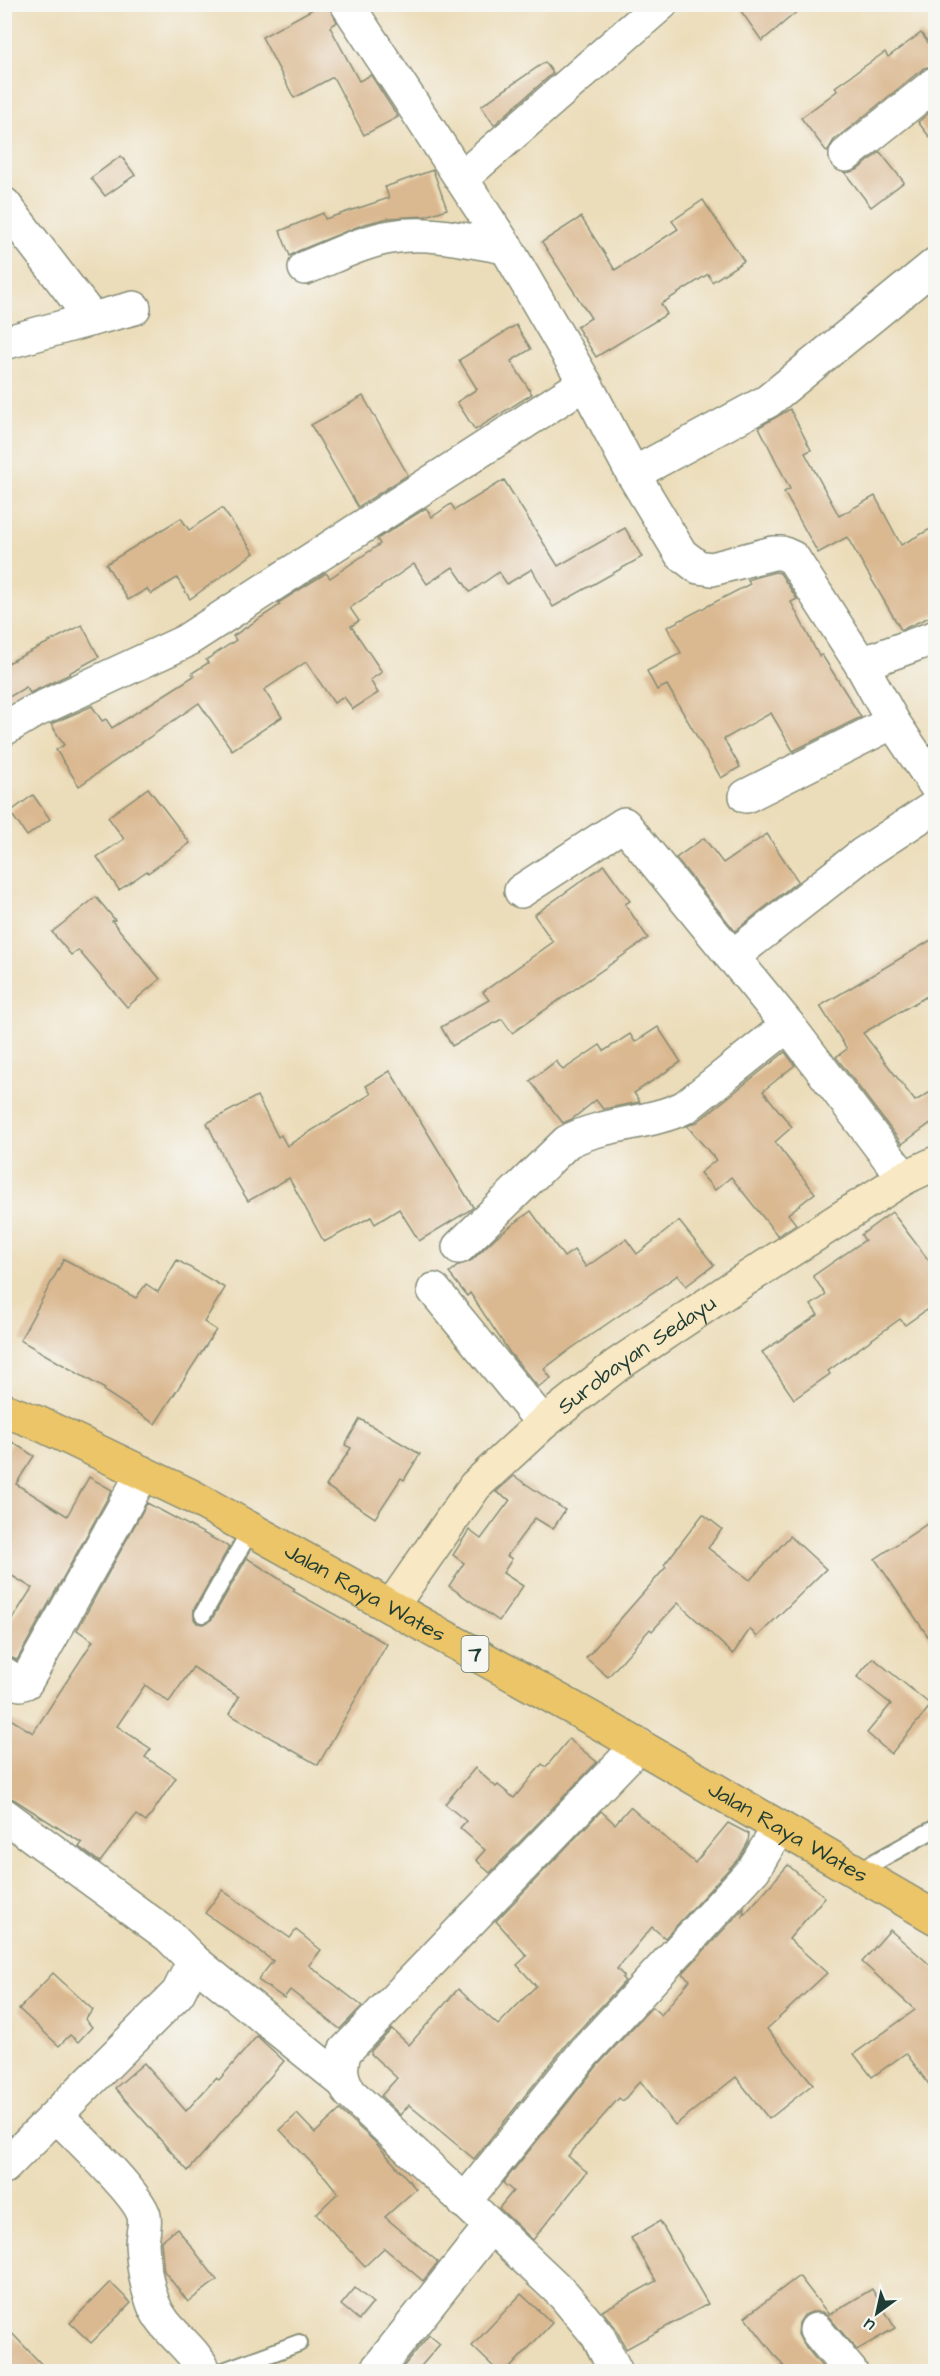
<svg xmlns="http://www.w3.org/2000/svg" width="940" height="2376" font-family="'Architects Daughter',sans-serif">
	<rect width="100%" height="100%" fill="#f6f6f2"/>
	<filter id="ink" filterUnits="userSpaceOnUse"><feTurbulence type="fractalNoise" baseFrequency=".0167" numOctaves="2"/><feDisplacementMap in="SourceGraphic" scale="12" xChannelSelector="R" yChannelSelector="G"/><feConvolveMatrix kernelMatrix="1 2 1 2 8 2 1 2 1" color-interpolation-filters="sRGB"/></filter>
	<filter id="wash" filterUnits="userSpaceOnUse"><feTurbulence type="fractalNoise" baseFrequency=".008" numOctaves="4" result="noise"/><feDisplacementMap in="SourceGraphic" scale="24" xChannelSelector="R" yChannelSelector="G"/><feGaussianBlur stdDeviation="1.35" result="paint"/><feColorMatrix in="noise" values="0 0 0 0 0 0 0 0 0 0 0 0 0 0 0 0 0 1.4 0 .05"/><feComposite in="paint" operator="in"/></filter>
	<g filter="url(#wash)">
		<rect width="100%" height="100%" fill="#ecddba"/>
		<g id="blocks">
			<g fill="#dab890">
				<polygon points="322,4 328,4 337,22 330,27 359,81 371,75 398,117 364,135 333,77 294,98 262,37"/>
				<polygon points="736,4 806,4 762,41"/>
				<polygon points="921,33 936,53 936,65 924,68 857,122 834,140 827,152 801,118 837,91 835,87 885,52 888,57"/>
				<polygon points="545,62 553,73 494,125 481,106"/>
				<polygon points="936,107 936,145 918,122"/>
				<polygon points="880,152 904,182 871,207 845,173 857,170"/>
				<polygon points="121,156 135,175 105,196 91,178"/>
				<polygon points="433,170 447,209 426,216 389,218 364,224 298,251 290,256 280,231 323,213 325,219 389,198 385,187"/>
				<polygon points="703,200 744,261 712,282 708,274 661,304 667,314 596,357 577,327 591,318 542,242 581,217 615,270 678,229 672,221"/>
				<polygon points="516,325 531,349 511,361 532,394 475,430 457,402 477,389 459,360"/>
				<polygon points="363,396 408,475 358,507 311,425"/>
				<polygon points="790,409 811,450 805,453 839,516 875,496 901,545 936,526 936,614 901,630 847,537 818,553 784,492 790,489 759,427"/>
				<polygon points="504,480 558,566 625,528 642,557 553,607 532,569 507,584 499,572 470,592 453,567 427,584 414,564 350,608 359,621 351,626 382,672 370,680 378,693 353,709 344,697 334,703 306,662 264,690 282,717 232,750 199,703 79,786 56,750 64,745 51,724 92,706 102,721 106,719 112,728 194,676 192,673 208,663 206,660 236,640 233,636 280,605 278,603 326,573 330,578 380,544 377,539 426,508 432,517 451,504 455,510"/>
				<polygon points="222,508 254,553 190,599 177,578 151,594 147,589 128,600 106,564 181,518 189,530"/>
				<polygon points="775,572 780,573 797,599 791,602 819,656 822,655 861,717 793,751 771,713 724,739 740,767 721,778 667,685 657,690 647,671 681,653 667,627 750,584 748,580 753,578"/>
				<polygon points="82,625 99,657 69,673 70,674 30,693 26,687 4,700 4,665"/>
				<polygon points="148,788 190,843 148,873 147,871 119,890 97,857 124,839 108,817"/>
				<polygon points="33,795 50,819 27,836 10,812"/>
				<polygon points="767,834 798,881 735,931 676,858 704,838 723,863"/>
				<polygon points="604,865 630,901 625,904 648,938 512,1033 502,1019 452,1046 441,1027 489,1000 483,992 553,942 534,915"/>
				<polygon points="96,897 115,920 112,921 160,979 127,1007 78,950 71,955 52,932"/>
				<polygon points="936,937 936,991 863,1033 915,1101 936,1089 936,1119 902,1144 836,1057 847,1049 820,1006"/>
				<polygon points="658,1027 681,1062 634,1093 640,1102 603,1109 596,1100 572,1119 563,1123 530,1081 556,1061 563,1070 600,1045 604,1051 630,1034 635,1042"/>
				<polygon points="785,1052 795,1065 763,1091 792,1127 775,1142 815,1193 788,1214 796,1224 778,1236 731,1177 715,1190 700,1173 716,1160 687,1126 697,1122"/>
				<polygon points="390,1071 473,1207 470,1210 419,1241 399,1209 375,1224 371,1217 324,1242 289,1178 248,1201 231,1173 207,1123 257,1096 278,1137 281,1135 287,1146 371,1094 366,1086"/>
				<polygon points="531,1211 564,1257 574,1250 586,1267 626,1239 637,1254 679,1221 714,1265 686,1286 678,1275 572,1348 544,1369 551,1378 538,1387 510,1353 470,1293 467,1296 449,1273 459,1265 472,1260 496,1237"/>
				<polygon points="892,1212 936,1270 936,1303 905,1325 900,1319 828,1371 830,1374 794,1399 762,1352 818,1315 811,1305 826,1295 813,1276 865,1240 861,1235"/>
				<polygon points="64,1259 136,1298 146,1284 158,1292 177,1260 225,1288 204,1322 216,1330 155,1424 104,1391 105,1389 20,1340"/>
				<polygon points="360,1419 420,1454 404,1480 401,1478 375,1518 326,1486 351,1448 345,1445"/>
				<polygon points="12,1442 34,1456 16,1484 67,1516 89,1477 112,1490 17,1660 4,1655 4,1632 32,1588 4,1571 4,1455"/>
				<polygon points="514,1476 565,1510 553,1529 535,1518 507,1556 512,1559 503,1573 523,1586 499,1621 449,1586 464,1563 453,1555 469,1530 481,1539 510,1500 496,1492"/>
				<polygon points="147,1503 229,1547 194,1609 194,1619 197,1623 204,1624 212,1619 247,1558 295,1589 293,1591 387,1644 318,1765 229,1714 239,1697 193,1667 169,1702 145,1685 117,1726 151,1749 145,1757 176,1778 146,1822 136,1815 100,1862 79,1847 82,1843 15,1800 4,1795 4,1715 33,1733 93,1641 77,1630"/>
				<polygon points="703,1514 722,1529 708,1548 750,1580 790,1536 826,1569 757,1637 750,1629 733,1654 678,1603 652,1631 650,1629 608,1677 586,1658 666,1567 664,1565"/>
				<polygon points="936,1518 936,1648 875,1559"/>
				<polygon points="873,1658 931,1705 891,1754 867,1733 891,1704 857,1677"/>
				<polygon points="569,1739 597,1762 490,1873 476,1860 485,1850 460,1828 466,1821 445,1804 475,1768 496,1787 498,1785 514,1798 542,1764 546,1767"/>
				<polygon points="630,1807 695,1863 728,1823 749,1834 748,1842 739,1858 665,1938 652,1927 617,1969 624,1976 622,1978 625,1981 569,2041 474,2159 409,2105 400,2115 381,2096 397,2078 371,2054 371,2051 392,2029 409,2045 458,1989 498,2025 536,1986 517,1965 527,1956 496,1921 601,1811 615,1824"/>
				<polygon points="788,1865 825,1897 789,1939 827,1973 767,2029 813,2084 769,2119 736,2077 675,2125 640,2081 623,2101 619,2098 568,2156 587,2172 533,2240 499,2208 513,2191 503,2183 598,2065 652,2007 661,2015 690,1980 682,1974 744,1908 743,1916"/>
				<polygon points="222,1890 290,1938 296,1930 321,1950 309,1965 362,2006 340,2029 290,1990 284,1998 258,1980 273,1961 205,1913"/>
				<polygon points="890,1930 936,1970 936,2094 906,2053 872,2077 854,2054 915,2010 862,1962"/>
				<polygon points="53,1973 93,2010 85,2019 92,2027 78,2042 70,2035 59,2046 19,2009"/>
				<polygon points="257,2036 284,2061 188,2171 115,2088 144,2063 186,2111 216,2078 219,2080"/>
				<polygon points="340,2110 375,2142 416,2189 385,2217 438,2262 423,2281 384,2248 365,2266 316,2214 338,2193 326,2178 280,2130 297,2114 315,2133"/>
				<polygon points="660,2221 708,2304 626,2349 615,2327 602,2311 656,2281 631,2238"/>
				<polygon points="177,2228 217,2280 188,2302 164,2271 163,2263 161,2241"/>
				<polygon points="799,2276 829,2315 872,2289 895,2328 857,2350 830,2318 822,2312 812,2312 804,2315 799,2323 798,2334 802,2342 826,2372 788,2372 745,2317"/>
				<polygon points="110,2282 131,2303 91,2343 70,2323"/>
				<polygon points="355,2288 373,2303 359,2320 341,2305"/>
				<polygon points="521,2294 552,2323 506,2372 499,2372 472,2346"/>
				<polygon points="4,2325 49,2372 4,2372"/>
				<polygon points="429,2335 440,2344 416,2372 399,2372"/>
			</g>
		</g>
	</g>
	<g filter="url(#ink)">
		<use href="#blocks" fill-opacity="0" stroke="#868d77" stroke-width="1.5"/>
		<g fill="none" stroke-linecap="round" stroke-linejoin="round">
			<g stroke="#868d77" stroke-width="20">
				<g id="service">
					<polyline points="203,1614 251,1529"/>
					<polyline points="857,1872 936,1828"/>
					<polyline points="221,2372 299,2343"/>
				</g>
			</g>
			<g stroke="#868d77" stroke-width="36">
				<g id="minor">
					<polyline points="347,4 506,247 585,383 633,474 681,554 698,567 712,569 773,553 782,553 793,558 861,664 893,722 936,786"/>
					<polyline points="846,155 936,83"/>
					<polyline points="462,178 661,4"/>
					<polyline points="4,204 92,319 4,343"/>
					<path d="M305 268C333 257 361 242 391 237 429 230 469 241 506 247"/>
					<polyline points="92,319 134,308"/>
					<polyline points="633,474 768,401 936,264"/>
					<polyline points="861,664 936,637"/>
					<polyline points="4,729 31,713 184,642 585,383"/>
					<polyline points="746,796 893,722"/>
					<polyline points="521,891 624,824 788,1025"/>
					<polyline points="732,957 863,854 936,806"/>
					<path d="M459 1247 567 1142C604 1122 648 1125 685 1107L788 1025 904 1178"/>
					<polyline points="434,1290 543,1423"/>
					<polyline points="4,1674 20,1684 26,1682 143,1473"/>
					<polyline points="4,1815 169,1936 194,1961 178,1993 4,2167"/>
					<polyline points="194,1961 342,2081"/>
					<path d="M57 2116C75 2134 139 2195 144 2216 146 2225 142 2235 142 2244 143 2263 146 2284 153 2303 163 2331 192 2345 205 2372"/>
					<polyline points="464,2202 584,2053 754,1869 779,1827"/>
					<polyline points="816,2330 851,2372"/>
					<polyline points="375,2372 490,2227"/>
					<path d="M616 2372 598 2336 564 2295 350 2093C341 2078 339 2068 345 2051L639 1745"/>
				</g>
			</g>
			<g stroke="#868d77" stroke-width="36">
				<g id="secondary">
					<path id="s1" d="M391 1607 475 1486 543 1423 617 1365 741 1282 904 1178 936 1163"/>
				</g>
			</g>
			<g stroke="#868d77" stroke-width="36">
				<g id="trunk">
					<path id="s2" d="M4 1410 38 1423 191 1496 598 1722 936 1918"/>
				</g>
			</g>
			<use href="#service" stroke="#fff" stroke-width="16"/>
			<use href="#minor" stroke="#fff" stroke-width="33"/>
			<use href="#secondary" stroke="#f8e8c3" stroke-width="33"/>
			<use href="#trunk" stroke="#edc569" stroke-width="33"/>
		</g>
	</g>
	<g text-anchor="middle" dominant-baseline="central" stroke-width="4.5" stroke-linejoin="round" paint-order="stroke">
		<rect fill="#f6f6f2" stroke="#60746d" stroke-width="1.5" x="461.5" y="1636" width="27" height="36" rx="4.5"/>
		<g font-size="21" font-weight="bold" fill="#1f3d34">
			<text x="475" y="1654">7</text>
		</g>
		<g font-size="22" fill="#1f3d34" stroke="#f6f6f2">
			<text stroke="none"><textPath href="#s1" startOffset="356">Surobayan Sedayu</textPath></text>
			<text stroke="none"><textPath href="#s2" startOffset="405">Jalan Raya Wates</textPath></text>
			<text stroke="none"><textPath href="#s2" startOffset="891">Jalan Raya Wates</textPath></text>
		</g>
	</g>
	<rect width="940" height="2376" fill="none" stroke="#f6f6f2" stroke-width="24"/>
	<g transform="translate(877 2313) rotate(213)" stroke="#f6f6f2" stroke-width="4.5" paint-order="stroke">
	<path d="M0-4.5L10 22L0 15L-10 22Z" fill="#1f3d34"/>
	<text y="-9" font-size="16" font-weight="bold" text-anchor="middle" fill="#1f3d34">U</text>
	</g>
</svg>
